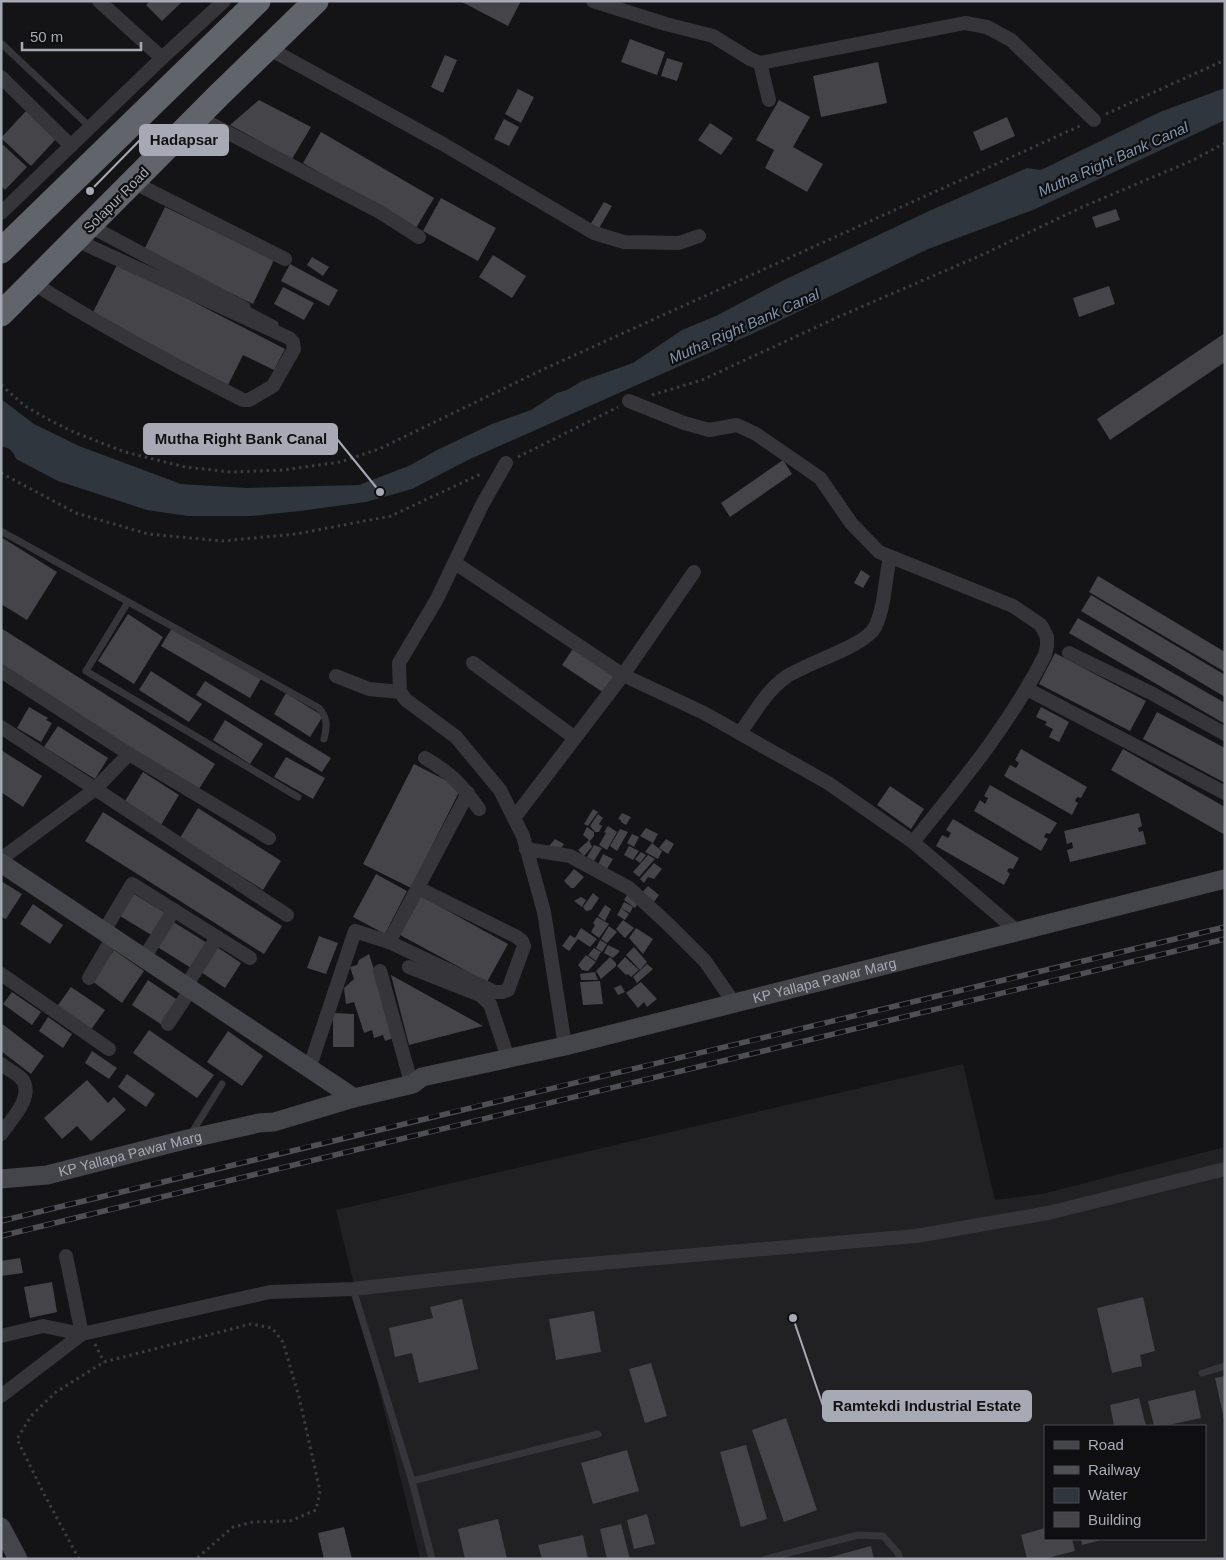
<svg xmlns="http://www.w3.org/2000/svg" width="1226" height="1560" font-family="Arial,sans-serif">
	<rect width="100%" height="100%" fill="#141416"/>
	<path fill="#212023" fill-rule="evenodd" d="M963 1064 995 1200 1042 1194 1225 1147V1559H420L336 1210ZM1045 1426H1205V1539H1045Z"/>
	<path fill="#2f363d" d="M1225 88V120L1033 210 928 249 754 333 470 459 412 489 366 502 300 511 251 516H188L147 510 58 481 16 459C13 451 10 447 1 447V399L34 424 79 446 181 484 246 488 359 485 411 465 437 450 492 424 531 410 557 393 567 390 582 381 633 363 682 330 716 316 782 281 929 211 1027 168 1041 170 1160 112Z"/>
	<g fill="#444449">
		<polygon points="150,1 183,1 162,21 146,5"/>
		<polygon points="460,1 521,1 508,26"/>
		<polygon points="630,39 665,52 657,75 621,62"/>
		<polygon points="445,55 457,60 443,93 431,87"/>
		<polygon points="667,58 683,63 677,81 661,76"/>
		<polygon points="878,62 887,103 821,117 813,76"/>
		<polygon points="518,89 534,97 521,123 505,114"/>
		<polygon points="259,100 311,127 292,159 230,125"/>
		<polygon points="779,100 810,117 793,147 823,164 807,192 765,168 774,150 756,140"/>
		<polygon points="26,111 56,139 31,166 1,138"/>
		<polygon points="1007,117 1015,136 981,151 973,132"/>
		<polygon points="504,119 519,127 509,146 494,139"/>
		<polygon points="710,123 733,138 721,155 698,140"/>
		<polygon points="321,132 434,198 416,228 303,163"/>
		<polygon points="1,143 27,167 5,190 1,186"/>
		<polygon points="441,198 496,228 478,261 423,231"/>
		<polygon points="604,202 612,206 598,230 590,225"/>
		<polygon points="165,207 274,260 253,304 144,250"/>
		<polygon points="1116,209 1120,220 1096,228 1092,217"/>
		<polygon points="493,255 526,276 512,298 479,277"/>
		<polygon points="312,257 329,267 323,276 307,265"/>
		<polygon points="118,263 285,349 274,370 243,355 228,385 91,316"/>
		<polygon points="290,264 338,290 329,306 281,281"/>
		<polygon points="1109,286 1115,304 1079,317 1073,298"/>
		<polygon points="283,287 314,303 304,320 274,304"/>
		<polygon points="1225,333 1225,362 1110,440 1097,419"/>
		<polygon points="783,460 792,474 730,517 721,503"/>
		<polygon points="1,537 57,572 27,620 1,604"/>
		<polygon points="861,570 870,576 863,588 854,583"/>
		<polygon points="1098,576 1225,652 1225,672 1089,592"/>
		<polygon points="1091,595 1225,675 1225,697 1081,611"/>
		<polygon points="128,614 163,637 134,684 98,661"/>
		<polygon points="1078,618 1225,703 1225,724 1069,633"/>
		<polygon points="1,628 215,764 197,792 1,668"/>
		<polygon points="172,628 261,679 250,698 161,646"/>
		<polygon points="574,647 615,675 604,693 562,665"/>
		<polygon points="1055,653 1146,701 1130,731 1039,684"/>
		<polygon points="151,671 202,704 189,722 139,690"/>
		<polygon points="205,681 331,758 322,772 196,695"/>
		<polygon points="286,693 323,716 310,737 274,714"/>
		<polygon points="29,707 48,718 46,720 52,723 41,742 17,728"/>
		<polygon points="1041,707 1069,722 1059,742 1049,737 1053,729 1045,725 1047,722 1036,717"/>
		<polygon points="1157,712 1225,748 1225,783 1143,739"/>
		<polygon points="225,720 263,744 250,764 213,740"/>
		<polygon points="58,726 108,758 95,779 44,747"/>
		<polygon points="1021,749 1087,787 1081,798 1077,797 1075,801 1078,803 1072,815 1004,776 1010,765 1016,768 1019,763 1015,760"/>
		<polygon points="1123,749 1225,807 1225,835 1111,770"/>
		<polygon points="1,750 42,776 23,807 1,792"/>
		<polygon points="286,757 325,778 313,799 274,777"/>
		<polygon points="414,764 461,788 411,888 363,864"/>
		<polygon points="143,772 179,795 161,825 125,801"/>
		<polygon points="990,785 1057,823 1050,834 1046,833 1044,837 1048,839 1041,851 974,811 980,800 985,804 988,798 984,796"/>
		<polygon points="890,786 924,809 911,829 877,805"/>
		<polygon points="198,808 281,861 263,890 180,838"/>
		<polygon points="593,809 598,812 588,826 584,824"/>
		<polygon points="103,812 282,926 264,954 85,841"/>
		<polygon points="622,813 631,817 626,825 621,822 621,820 618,819"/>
		<polygon points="1139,813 1142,826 1138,828 1139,832 1143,831 1146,844 1070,862 1067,850 1073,848 1072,842 1067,844 1064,831"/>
		<polygon points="598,814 603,818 599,824 602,826 599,832 595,832 590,826"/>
		<polygon points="953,819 1019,858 1013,869 1009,868 1007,871 1010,874 1004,885 936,846 942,835 948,838 951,833 946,830"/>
		<polygon points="608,826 617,832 607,850 599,845 606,833 604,832"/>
		<polygon points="587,827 594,832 594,836 590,841 583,835"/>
		<polygon points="646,828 658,834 653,843 640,836"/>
		<polygon points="620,829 628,832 617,851 610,846"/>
		<polygon points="632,834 639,837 634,847 627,843"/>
		<polygon points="555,839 564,844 557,854 549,846"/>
		<polygon points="666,839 674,844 668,854 659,848"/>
		<polygon points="589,840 592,847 584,856 578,850"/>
		<polygon points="652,843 662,851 658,859 645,852"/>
		<polygon points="594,845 602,848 594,861 587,857"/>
		<polygon points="629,846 639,851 633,860 624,855"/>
		<polygon points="641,852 646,855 640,863 635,859"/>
		<polygon points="603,854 613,859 605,872 597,867"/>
		<polygon points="648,855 655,859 639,877 633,872"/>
		<polygon points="654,863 662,869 654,879 648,877 644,883 640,879"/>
		<polygon points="574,869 584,877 574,888 571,888 564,881"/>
		<polygon points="376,874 407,891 385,934 353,917"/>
		<polygon points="1,881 22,894 6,919 1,917"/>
		<polygon points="648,886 659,895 651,906 639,896"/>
		<polygon points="629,892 640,900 635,908 624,900"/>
		<polygon points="593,893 599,898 591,910 586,911 583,907"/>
		<polygon points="134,894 167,914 153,936 120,916"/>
		<polygon points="421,896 508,944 487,982 400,935"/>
		<polygon points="581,897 586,900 582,907 574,901"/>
		<polygon points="624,902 633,907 630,913 621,908"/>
		<polygon points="33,904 63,925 50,944 20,924"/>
		<polygon points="605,905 611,909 605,921 598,916"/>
		<polygon points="621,908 629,914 625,920 617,915"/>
		<polygon points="597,917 609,924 599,938 591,932 595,925 593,923"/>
		<polygon points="623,920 634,928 625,938 616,929"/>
		<polygon points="172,921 207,943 191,968 156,946"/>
		<polygon points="609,926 617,932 607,943 601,939"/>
		<polygon points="581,928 597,939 590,947 578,939 569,951 562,946 570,935 575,938"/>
		<polygon points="636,928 653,939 643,954 629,938"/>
		<polygon points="319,936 338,943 326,974 307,968"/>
		<polygon points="600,940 607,944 602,952 596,948"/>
		<polygon points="608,945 620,951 613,958 604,953"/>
		<polygon points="217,947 241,963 225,988 201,972"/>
		<polygon points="634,947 647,962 640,970 626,955"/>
		<polygon points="594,948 601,952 596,961 588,955"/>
		<polygon points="114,950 144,971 122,1003 92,981"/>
		<polygon points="369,954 396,1037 385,1041 383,1035 374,1038 372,1030 364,1033 354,1002 346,1004 344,988 354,979 350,967 357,965 359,960"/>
		<polygon points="586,955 596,962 588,971 582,970 578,965"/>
		<polygon points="610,957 616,963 616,966 601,979 596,971"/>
		<polygon points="625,957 639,970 631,977 628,974 626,975 617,966"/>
		<polygon points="647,964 653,969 637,983 633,977"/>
		<polygon points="595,972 598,980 581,980 580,974"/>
		<polygon points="391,975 483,1026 409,1045"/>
		<polygon points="148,980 179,1001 162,1025 132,1005"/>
		<polygon points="600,981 603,1004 583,1005 580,982"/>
		<polygon points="641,982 657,999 647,1007 644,1002 638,1008 626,993"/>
		<polygon points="621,985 625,992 618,995 614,988"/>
		<polygon points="71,987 105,1010 90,1031 56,1008"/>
		<polygon points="12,992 41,1012 32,1025 3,1004"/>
		<polygon points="333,1013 354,1014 354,1047 333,1047"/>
		<polygon points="48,1017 72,1034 63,1048 39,1031"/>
		<polygon points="1,1023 44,1056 31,1074 1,1051"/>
		<polygon points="149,1030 214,1075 197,1098 133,1053"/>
		<polygon points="228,1031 263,1056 242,1086 207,1062"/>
		<polygon points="92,1051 117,1068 109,1079 85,1063"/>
		<polygon points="127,1074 155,1094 146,1107 118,1087"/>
		<polygon points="87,1080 108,1103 114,1097 126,1110 91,1141 77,1126 62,1139 44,1118"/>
		<polygon points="20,1258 23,1273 1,1276 1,1261"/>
		<polygon points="52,1282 57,1312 30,1318 24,1287"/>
		<polygon points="1143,1297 1155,1351 1140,1355 1142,1366 1112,1373 1097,1308"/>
		<polygon points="462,1299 478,1369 419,1383 412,1353 395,1357 389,1328 433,1318 430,1307"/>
		<polygon points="594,1311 601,1352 556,1360 549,1319"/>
		<polygon points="651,1363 667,1416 645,1423 629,1369"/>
		<polygon points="1225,1376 1225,1419 1224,1419 1215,1378"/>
		<polygon points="1195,1390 1201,1418 1164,1426 1154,1426 1148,1401"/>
		<polygon points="1139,1398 1146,1426 1114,1426 1110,1405"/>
		<polygon points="786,1418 817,1510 784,1522 752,1430"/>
		<polygon points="746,1445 767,1519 741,1527 720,1452"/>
		<polygon points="627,1450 639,1491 593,1504 581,1463"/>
		<polygon points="647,1514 655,1544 634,1549 627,1520"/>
		<polygon points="498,1519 507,1559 465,1559 458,1529"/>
		<polygon points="621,1524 630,1559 607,1559 600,1529"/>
		<polygon points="344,1527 352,1559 324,1559 318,1533"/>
		<polygon points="1045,1528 1045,1539 1072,1539 1075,1551 1044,1559 1027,1559 1021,1535"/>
		<polygon points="583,1535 588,1559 542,1559 538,1545"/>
		<polygon points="1081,1539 1105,1539 1082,1545"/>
		<polygon points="871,1546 874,1559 827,1559 827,1558"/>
	</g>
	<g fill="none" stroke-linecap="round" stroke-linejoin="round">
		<g stroke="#3c3d41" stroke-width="3" stroke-dasharray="2.5 4" stroke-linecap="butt">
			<polyline points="1106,114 1225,60"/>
			<polyline points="1,385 25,406 53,422 76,433 125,452 185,467 231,472 283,470 340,462 379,449 544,369 1082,125"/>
			<polyline points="652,395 702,380 838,317 984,254 1080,208 1191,161 1225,143"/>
			<polyline points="518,457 618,407"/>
			<polyline points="1,473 76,513 148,534 222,541 296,534 391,516 483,473"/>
			<polyline points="95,1344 104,1362"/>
			<polyline points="79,1559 45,1496 17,1439 31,1416 56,1392 104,1362 251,1324 272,1328 283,1342 299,1397 320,1491 316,1510 290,1521 253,1522 233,1527 196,1559"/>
		</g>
		<g stroke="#36363a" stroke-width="7">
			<polyline points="2,44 90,127"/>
			<polyline points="248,310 275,324"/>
			<path d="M1 531 319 708C328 718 327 727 324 739"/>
			<polyline points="128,602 86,671 298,797"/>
			<polyline points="191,1134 222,1084"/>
			<polyline points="353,1289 412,1481 432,1559"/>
			<polyline points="1202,1373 1225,1366"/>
			<polyline points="412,1481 598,1434"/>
			<polyline points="766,1559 858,1535 883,1536 898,1553 900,1559"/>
		</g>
		<g stroke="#36363a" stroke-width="14">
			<polyline points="99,1 162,58"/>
			<polyline points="593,1 666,24 713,36 750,59 760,63 965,23 987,27 1011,40 1094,120"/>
			<polyline points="268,48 443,144 594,233 624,242 679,243 699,236"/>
			<polyline points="760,63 769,100"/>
			<polyline points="1,77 71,146"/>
			<polyline points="198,117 380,212 419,237"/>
			<polyline points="133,182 285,259"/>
			<polyline points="1,213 162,58 224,1"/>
			<polyline points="90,226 244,308"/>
			<path d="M33 283C101 326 172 364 243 400H249L273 386 294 349 293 342 289 338 76 240"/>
			<path d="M629 401 684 423 709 430 737 425 756 434 820 478 851 523 879 552 1013 606 1041 625 1047 637V646L1045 655C1010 724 961 783 913 842"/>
			<polyline points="455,563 623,675 704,713 828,783 913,842 1018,932"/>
			<polyline points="1069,653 1151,693 1225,734"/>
			<polyline points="473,663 575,738"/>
			<polyline points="1,671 129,754 269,838"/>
			<polyline points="336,676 369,689 400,692 406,700 456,737 500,790 523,836 544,912 565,1046"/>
			<polyline points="1027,689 1225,793"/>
			<polyline points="400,692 399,663 437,599 482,505 506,463"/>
			<polyline points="1,727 287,915"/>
			<path d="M740 733C754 714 766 691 786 677 806 663 866 646 875 627 885 607 885 579 890 557"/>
			<path d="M425 758C452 774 461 784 479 809"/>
			<polyline points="514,818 623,675 694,572"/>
			<polyline points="526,849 570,856 629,888 669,925 705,961 734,1003"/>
			<polyline points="1,859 94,790 129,754"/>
			<polyline points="418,888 517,937 522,941 524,946 508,990 502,992 495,992 389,942 468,793"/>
			<polyline points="104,931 132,884 250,958"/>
			<polyline points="144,958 174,910"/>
			<polyline points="409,967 480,995 490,1004 508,1058"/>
			<polyline points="380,971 409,1075"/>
			<polyline points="1,974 109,1049"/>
			<polyline points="89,978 113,937"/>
			<polyline points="186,986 217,937"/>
			<polyline points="168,1024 191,989"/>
			<path d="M1 1064C7 1069 16 1073 21 1078 36 1095 11 1120 1 1134"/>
			<polyline points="309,1069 355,931 389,942"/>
			<polyline points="66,1256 82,1334"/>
			<polyline points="1,1336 43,1326 82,1334 270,1292 353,1289 542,1268 916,1236 1048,1213 1225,1169"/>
			<polyline points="1,1396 82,1334"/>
		</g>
		<g stroke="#44454a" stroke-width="19">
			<polyline points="1,863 354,1098"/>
			<path id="s1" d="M1 1179 47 1175 188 1139 259 1123 274 1122 354 1098 413 1084 422 1077 565 1046 1225 879"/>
			<polyline points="1,1527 18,1559"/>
		</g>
		<g stroke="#62646b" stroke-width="25">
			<polyline points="1,251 258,1"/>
			<polyline points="1,314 219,95 316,1"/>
		</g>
		<g stroke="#4f5055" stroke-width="5.5">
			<g id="rail">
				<path d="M1 1221C409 1121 817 1026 1225 927"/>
				<polyline points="1,1236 1225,939"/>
			</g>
		</g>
		<use href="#rail" stroke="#0f0f11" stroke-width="4" stroke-dasharray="11" stroke-linecap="butt"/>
	</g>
	<g text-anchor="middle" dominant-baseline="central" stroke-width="4.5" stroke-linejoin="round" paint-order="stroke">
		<g font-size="14" fill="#a7aab5" stroke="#0f0f11">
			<text transform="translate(116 200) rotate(-45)">Solapur Road</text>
			<text stroke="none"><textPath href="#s1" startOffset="849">KP Yallapa Pawar Marg</textPath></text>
			<text stroke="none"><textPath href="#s1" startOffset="132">KP Yallapa Pawar Marg</textPath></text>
		</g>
		<g font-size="15" font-style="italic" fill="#8195ad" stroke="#0f0f11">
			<text transform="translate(1113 159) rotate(-24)">Mutha Right Bank Canal</text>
			<text transform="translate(744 326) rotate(-24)">Mutha Right Bank Canal</text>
		</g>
	</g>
	<path fill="none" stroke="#a7aab5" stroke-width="2" d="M90 191L140 140M380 492L337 439M793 1318L823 1406"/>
	<g fill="#a7aab5" stroke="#0f0f11" stroke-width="2">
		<circle cx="90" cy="191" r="5"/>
		<circle cx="380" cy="492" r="5"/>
		<circle cx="793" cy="1318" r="5"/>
	</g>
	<g fill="#a7aab5" stroke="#a7aab5" stroke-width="2">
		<rect x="140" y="125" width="88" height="30" rx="5"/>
		<rect x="144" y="424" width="193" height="30" rx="5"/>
		<rect x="823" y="1391" width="208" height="30" rx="5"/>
	</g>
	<g font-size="15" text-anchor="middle" font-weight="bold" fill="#111">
		<text x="184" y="145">Hadapsar</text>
		<text x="241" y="444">Mutha Right Bank Canal</text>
		<text x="927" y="1411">Ramtekdi Industrial Estate</text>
	</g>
	<rect width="1226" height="1560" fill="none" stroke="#a7aab5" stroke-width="5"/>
	<rect x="1044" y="1425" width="162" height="115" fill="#0f0f11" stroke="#4c4d53"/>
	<rect x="1054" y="1441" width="25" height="8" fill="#44454a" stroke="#4c4d53"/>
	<text x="1088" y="1450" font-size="15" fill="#a7aab5">Road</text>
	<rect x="1054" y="1466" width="25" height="8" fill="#4f5055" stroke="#4c4d53"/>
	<text x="1088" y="1475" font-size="15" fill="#a7aab5">Railway</text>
	<rect x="1054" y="1488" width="25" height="15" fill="#2f363d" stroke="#4c4d53"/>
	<text x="1088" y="1500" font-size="15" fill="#a7aab5">Water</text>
	<rect x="1054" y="1512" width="25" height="15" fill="#444449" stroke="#4c4d53"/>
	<text x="1088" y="1525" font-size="15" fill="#a7aab5">Building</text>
	<path d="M22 42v8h119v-8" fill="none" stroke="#a7aab5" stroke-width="2.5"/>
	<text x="30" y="42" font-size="15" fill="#a7aab5" stroke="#0f0f11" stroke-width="4" paint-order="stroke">50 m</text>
</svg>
